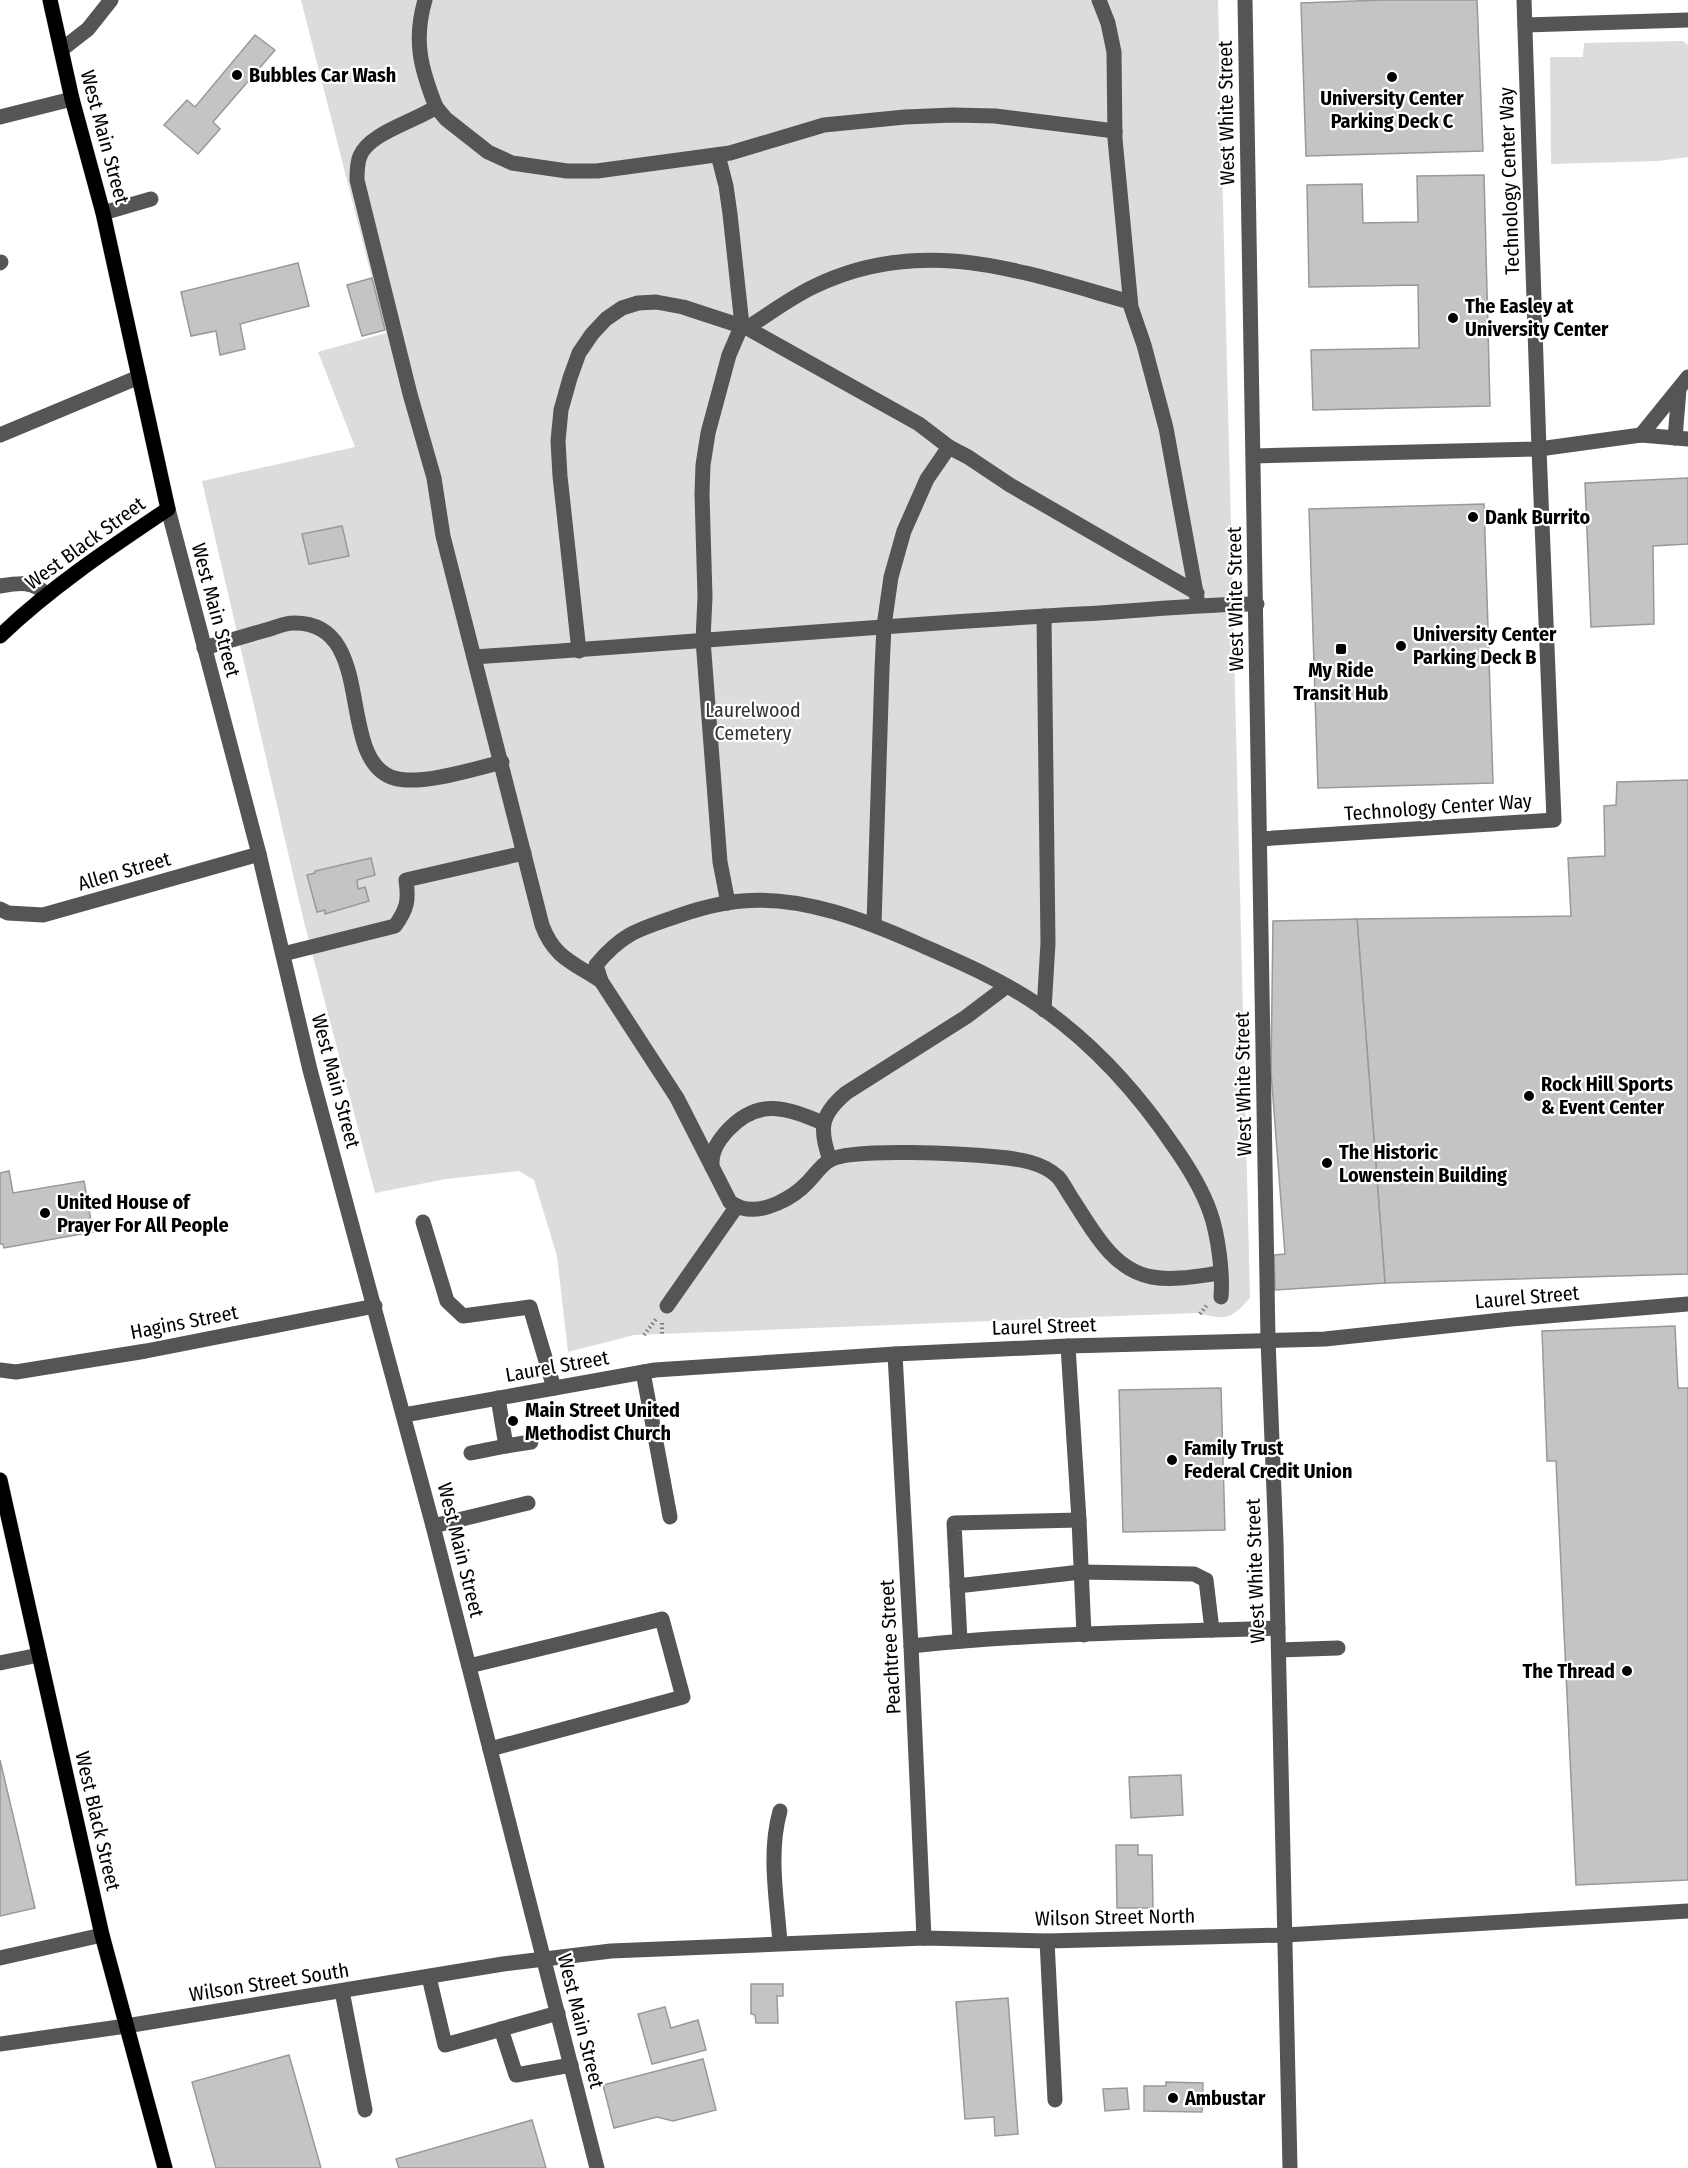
<svg xmlns="http://www.w3.org/2000/svg" width="1688" height="2168" font-family="'Fira Sans Condensed',sans-serif">
	<rect width="100%" height="100%" fill="#fff"/>
	<g fill="#dcdcdc">
		<path d="M301 0H1218L1250 1298C1228 1322 1226 1319 1196 1313L634 1335 568 1352 557 1256 534 1180 519 1171 446 1179 375 1193 304 922 202 481 355 447 318 352 386 333Z"/>
		<polygon points="1683,41 1688,45 1688,157 1659,161 1551,164 1550,57 1583,57 1584,43"/>
	</g>
	<g fill="#c4c4c4" stroke="#999" stroke-width="1.5">
		<polygon points="1381,0 1477,0 1483,151 1306,156 1301,3"/>
		<polygon points="255,35 275,50 213,122 220,129 198,154 164,125 187,100 195,107"/>
		<polygon points="1484,175 1490,406 1313,410 1311,350 1419,348 1418,285 1309,287 1307,185 1362,184 1363,223 1418,222 1417,176"/>
		<polygon points="298,263 309,306 240,324 245,349 220,355 216,331 191,336 181,292"/>
		<polygon points="372,278 385,330 362,336 347,285"/>
		<polygon points="1688,478 1688,544 1653,546 1654,624 1591,627 1585,483"/>
		<polygon points="1484,504 1493,783 1318,788 1309,509"/>
		<polygon points="342,526 349,556 309,564 302,534"/>
		<polygon points="1688,780 1688,1274 1385,1283 1357,919 1571,916 1568,858 1605,856 1604,806 1616,805 1617,782"/>
		<polygon points="371,858 375,875 357,880 358,889 365,887 369,901 325,914 325,910 317,912 307,875 315,873 315,871"/>
		<polygon points="1357,919 1385,1283 1275,1290 1274,1255 1285,1254 1271,1072 1273,921"/>
		<polygon points="9,1171 13,1193 84,1181 93,1232 4,1248 3,1244 0,1244 0,1173"/>
		<polygon points="1675,1326 1678,1388 1688,1388 1688,1880 1576,1885 1556,1461 1547,1461 1542,1331"/>
		<polygon points="1221,1388 1225,1530 1123,1532 1119,1390"/>
		<polygon points="0,1760 35,1908 0,1916"/>
		<polygon points="1181,1775 1183,1815 1131,1818 1129,1777"/>
		<polygon points="1116,1845 1138,1845 1138,1855 1152,1855 1153,1908 1117,1908"/>
		<polygon points="751,1984 783,1984 783,1996 777,1996 778,2023 756,2023 755,2015 751,2014"/>
		<polygon points="1008,1998 1018,2134 995,2136 994,2117 965,2119 956,2002"/>
		<polygon points="665,2007 671,2028 698,2020 706,2050 652,2064 638,2014"/>
		<polygon points="289,2055 321,2168 216,2168 192,2082"/>
		<polygon points="703,2059 716,2110 673,2121 657,2117 614,2128 603,2085"/>
		<polygon points="1166,2082 1203,2083 1202,2112 1144,2111 1144,2086 1166,2086"/>
		<polygon points="1127,2088 1129,2109 1105,2111 1103,2089"/>
		<polygon points="532,2120 546,2168 399,2168 396,2159"/>
	</g>
	<g fill="none" stroke-linecap="round" stroke-linejoin="round">
		<g stroke="#dbdbdb" stroke-width="16">
			<g id="major">
				<path d="M0 636C51 587 110 548 168 509L103 213 72 99 50 0"/>
				<polyline points="0,1480 102,1935 165,2168"/>
			</g>
		</g>
		<g stroke="#777" stroke-width="4" stroke-dasharray="1.5 3" stroke-linecap="butt">
			<polyline points="1200,1314 1207,1305"/>
			<polyline points="662,1323 662,1334"/>
			<polyline points="644,1335 656,1319"/>
		</g>
		<g stroke="#555" stroke-width="15">
			<path d="M425 0C413 41 421 69 436 107 416 121 369 133 360 156 357 163 357 172 357 180L410 394 434 478 443 536 542 925C554 958 574 963 601 981"/>
			<polyline points="1099,0 1108,23 1114,52 1115,139 1131,307 1144,345 1166,428 1197,598"/>
			<polyline points="1245,0 1268,1340 1276,1542 1290,2168"/>
			<polyline points="1525,25 1688,20"/>
			<polyline points="61,50 88,29 111,0"/>
			<polyline points="436,107 446,119 488,152 512,163 567,171 597,171 730,153 824,125 905,117 953,115 995,116 1115,131"/>
			<polyline points="0,117 72,99"/>
			<polyline points="718,155 726,186 730,214 742,325 729,355 708,433 703,465 702,494 705,597 703,640 716,810 720,862 728,903"/>
			<polyline points="103,213 151,199"/>
			<polyline points="0,263 1,262"/>
			<path d="M747 328C769 314 790 298 813 287 922 233 1023 272 1130 302"/>
			<polyline points="0,435 139,377"/>
			<polyline points="1641,435 1688,377"/>
			<polyline points="1675,438 1679,390"/>
			<polyline points="1254,456 1539,449 1641,435 1688,439"/>
			<polyline points="168,509 259,854 310,1070 433,1526 597,2168"/>
			<path d="M0 586C18 583 33 580 47 595"/>
			<polyline points="1044,616 1048,943 1044,1010"/>
			<path d="M204 648C225 642 245 636 266 630 274 628 284 623 293 623 379 621 334 760 394 778 420 786 474 769 502 762"/>
			<polyline points="579,651 560,476 558,441 561,410 570,378 579,353 592,334 606,319 622,308 638,303 656,302 683,307 747,328 919,424 949,447 968,457 1010,485 1197,593"/>
			<path d="M474 657C676 644 878 625 1080 614 1139 611 1198 604 1257 604"/>
			<polyline points="1260,839 1554,820 1539,449 1524,0"/>
			<polyline points="0,909 8,913 43,915 259,854"/>
			<polyline points="874,924 882,669 884,626 891,577 904,531 927,479 949,447"/>
			<path d="M283 954 395 926C407 909 409 901 406 880L524 853"/>
			<path d="M830 1160C819 1129 820 1115 846 1093L966 1017 1007 986"/>
			<path d="M712 1167C711 1151 718 1141 728 1130 759 1097 787 1108 823 1123"/>
			<polyline points="423,1222 447,1301 463,1316 530,1307 554,1388"/>
			<path d="M1220 1273C1198 1276 1174 1281 1152 1277 1113 1270 1093 1231 1073 1200 1068 1193 1064 1184 1058 1177 1042 1162 1019 1159 998 1157 967 1154 853 1147 830 1160 821 1165 815 1175 808 1182 793 1198 764 1214 742 1208 738 1207 733 1204 730 1202L677 1098 601 981 596 965C621 935 636 930 672 918 694 910 718 903 742 901 802 895 867 921 921 945 960 962 1002 980 1038 1005 1093 1043 1138 1093 1175 1148 1189 1168 1202 1189 1210 1212 1218 1234 1223 1273 1221 1297"/>
			<polyline points="667,1306 737,1206"/>
			<polyline points="895,1354 911,1646 924,1938"/>
			<polyline points="0,1370 16,1372 146,1351 375,1306"/>
			<polyline points="643,1372 670,1517"/>
			<polyline points="498,1398 506,1446 531,1442"/>
			<polyline points="404,1415 655,1370 895,1354 1068,1346 1325,1339 1511,1319 1688,1304"/>
			<polyline points="471,1453 506,1446"/>
			<polyline points="1079,1520 1084,1635"/>
			<polyline points="433,1526 528,1503"/>
			<polyline points="957,1586 1081,1572 1194,1574 1206,1580 1212,1630"/>
			<polyline points="960,1641 954,1523 1079,1520 1068,1346"/>
			<path d="M911 1646C1033 1633 1156 1632 1278 1628"/>
			<polyline points="1279,1650 1338,1648"/>
			<polyline points="0,1663 39,1655"/>
			<polyline points="469,1666 662,1619 683,1697 490,1749"/>
			<path d="M780 1811C768 1853 777 1900 780 1943"/>
			<polyline points="1047,1941 1055,2100"/>
			<polyline points="0,1958 102,1935"/>
			<polyline points="429,1977 445,2045 558,2013"/>
			<polyline points="342,1991 365,2110"/>
			<polyline points="501,2029 516,2075 571,2065"/>
			<polyline points="0,2044 126,2026 503,1964 611,1951 924,1938 1047,1941 1286,1935 1688,1911"/>
		</g>
		<use href="#major" stroke="#000" stroke-width="15"/>
	</g>
	<g fill="#000" stroke="#fff" stroke-width="2">
		<circle cx="237" cy="75" r="6"/>
		<circle cx="1392" cy="77" r="6"/>
		<circle cx="1453" cy="318" r="6"/>
		<circle cx="1473" cy="517" r="6"/>
		<circle cx="1401" cy="646" r="6"/>
		<rect x="1335" y="643" width="12" height="12" rx="3"/>
		<circle cx="1529" cy="1096" r="6"/>
		<circle cx="1327" cy="1163" r="6"/>
		<circle cx="45" cy="1213" r="6"/>
		<circle cx="513" cy="1421" r="6"/>
		<circle cx="1172" cy="1460" r="6"/>
		<circle cx="1627" cy="1671" r="6"/>
		<circle cx="1173" cy="2098" r="6"/>
	</g>
	<g text-anchor="middle" dominant-baseline="central" stroke-width="4.5" stroke-linejoin="round" paint-order="stroke">
		<g font-size="20" font-weight="bold" fill="#000" stroke="#fff" text-anchor="start">
			<text x="249" y="75">Bubbles Car Wash</text>
			<text x="1392" y="98" text-anchor="middle">University Center<tspan x="1392" dy="23">Parking Deck C</tspan></text>
			<text x="1465" y="306">The Easley at<tspan x="1465" dy="23">University Center</tspan></text>
			<text x="1485" y="517">Dank Burrito</text>
			<text x="1413" y="634">University Center<tspan x="1413" dy="23">Parking Deck B</tspan></text>
			<text x="1341" y="670" text-anchor="middle">My Ride<tspan x="1341" dy="23">Transit Hub</tspan></text>
			<text x="1541" y="1084">Rock Hill Sports<tspan x="1541" dy="23">&amp; Event Center</tspan></text>
			<text x="1339" y="1152">The Historic<tspan x="1339" dy="23">Lowenstein Building</tspan></text>
			<text x="57" y="1202">United House of<tspan x="57" dy="23">Prayer For All People</tspan></text>
			<text x="525" y="1410">Main Street United<tspan x="525" dy="23">Methodist Church</tspan></text>
			<text x="1184" y="1448">Family Trust<tspan x="1184" dy="23">Federal Credit Union</tspan></text>
			<text x="1615" y="1671" text-anchor="end">The Thread</text>
			<text x="1185" y="2098">Ambustar</text>
		</g>
		<g font-size="20" fill="#000" stroke="#fff">
			<text transform="translate(1226 113) rotate(-91)">West White Street</text>
			<text transform="translate(105 137) rotate(75)">West Main Street</text>
			<text transform="translate(1509 181) rotate(-92)">Technology Center Way</text>
			<text transform="translate(85 543) rotate(-36)">West Black Street</text>
			<text transform="translate(1235 599) rotate(-91)">West White Street</text>
			<text transform="translate(216 610) rotate(75)">West Main Street</text>
			<text transform="translate(1438 807) rotate(-4)">Technology Center Way</text>
			<text transform="translate(124 871) rotate(-16)">Allen Street</text>
			<text transform="translate(336 1081) rotate(75)">West Main Street</text>
			<text transform="translate(1243 1084) rotate(-91)">West White Street</text>
			<text transform="translate(1527 1297) rotate(-5)">Laurel Street</text>
			<text transform="translate(184 1322) rotate(-11)">Hagins Street</text>
			<text transform="translate(1044 1326) rotate(-2)">Laurel Street</text>
			<text transform="translate(557 1366) rotate(-10)">Laurel Street</text>
			<text transform="translate(461 1550) rotate(76)">West Main Street</text>
			<text transform="translate(1255 1571) rotate(-92)">West White Street</text>
			<text transform="translate(890 1647) rotate(-93)">Peachtree Street</text>
			<text transform="translate(98 1821) rotate(77)">West Black Street</text>
			<text transform="translate(1115 1917) rotate(-1)">Wilson Street North</text>
			<text transform="translate(269 1982) rotate(-9)">Wilson Street South</text>
			<text transform="translate(581 2021) rotate(76)">West Main Street</text>
		</g>
		<g font-size="20" fill="#333" stroke="#fff">
			<text x="753" y="710">Laurelwood<tspan x="753" dy="23">Cemetery</tspan></text>
		</g>
	</g>
</svg>
